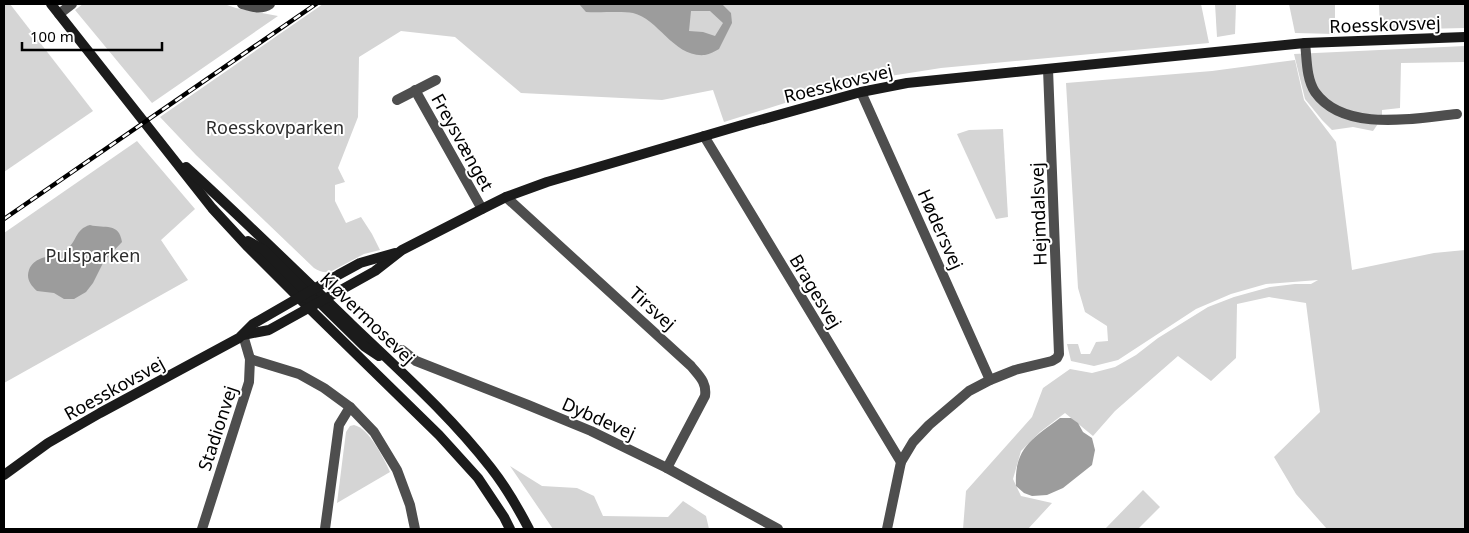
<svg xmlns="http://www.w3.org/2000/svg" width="1469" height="533" font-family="'Noto Sans',sans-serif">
	<rect width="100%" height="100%" fill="#fff"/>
	<g fill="#d5d5d5">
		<polygon points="4,4 10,4 93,111 4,172"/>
		<polygon points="83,4 224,4 236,8 278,16 152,103 75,10"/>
		<path d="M323 4H1201L1209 43 941 68 871 79 836 87 724 122 713 90 662 100 521 93 455 37 401 31 359 57 358 117 338 168 345 182 335 185V201L346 223 361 217 372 234 380 250 364 254 330 272C323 273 319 271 314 268L196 155 160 117Z"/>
		<polygon points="1215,4 1236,4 1235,34 1217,37"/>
		<polygon points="1289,4 1335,4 1335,34 1295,33"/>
		<polygon points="1379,4 1465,4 1465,28 1380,30"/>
		<polygon points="1465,46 1465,62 1401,63 1400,108 1382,110 1382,118 1373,131 1353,127 1332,130 1322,120 1305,99 1294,54"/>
		<polygon points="1295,60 1304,100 1336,142 1352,270 1434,253 1465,250 1465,529 1327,529 1296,494 1274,457 1320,412 1306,303 1269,297 1237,304 1236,358 1211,381 1178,356 1115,411 1093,436 1065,413 1040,432 1021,451 1013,479 1021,496 1052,503 1028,529 963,529 966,491 1032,417 1043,388 1070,369 1092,373 1115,367 1136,355 1158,338 1208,307 1234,297 1270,287 1295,284 1311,284 1318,280 1266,284 1231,294 1196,309 1118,360 1094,366 1071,361 1067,344 1078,344 1081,354 1090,354 1096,342 1108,341 1107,326 1085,312 1078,288 1066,83 1212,71"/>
		<polygon points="1003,129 1008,217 996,219 957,134 969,130"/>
		<polygon points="137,141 195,209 161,240 188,280 4,383 4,233"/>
		<path d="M354 425C369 428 384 459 390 472L337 503 346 432 350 426Z"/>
		<polygon points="510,466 542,486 577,488 594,496 603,516 668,517 683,501 706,516 709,529 553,529"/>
		<polygon points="1143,490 1160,507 1138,529 1105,529"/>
	</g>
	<g fill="#9c9c9c" fill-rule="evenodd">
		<path d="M579 4H722L731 13 732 23 719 49C715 51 710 54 705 55 674 58 659 19 633 13 622 11 599 13 586 12ZM691 11H710L723 23 715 36 703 32 689 31Z"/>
		<path d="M90 225C105 229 119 222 122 242L104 261 93 283 86 292 74 299H64L54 293 37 291C30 285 26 278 29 270 35 254 55 258 66 250 77 242 75 229 90 225Z"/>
		<path d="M1060 418H1071L1078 423 1083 432 1092 438 1095 450 1092 465 1063 488 1047 495 1032 496 1024 493 1016 486C1014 448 1032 439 1060 418Z"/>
	</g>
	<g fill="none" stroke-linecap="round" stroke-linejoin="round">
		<g stroke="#4e4e4e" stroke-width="10">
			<path d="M242 4C252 7 261 10 270 4"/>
			<polyline points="59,14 72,4"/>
			<path d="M1305 43C1307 59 1306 78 1315 92 1344 133 1415 118 1457 114"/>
			<polyline points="415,90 482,209"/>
			<polyline points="861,92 990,380"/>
			<polyline points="397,100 436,80"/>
			<polyline points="704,136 901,462"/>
			<path d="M506 197 691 366C699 376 707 382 705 396L667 468"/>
			<polyline points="402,350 416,361 528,405 591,431 667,468 778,529"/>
			<polyline points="250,359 299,374 324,388 350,407 374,432 397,470 410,505 415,529"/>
			<polyline points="202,529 249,382 250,359 243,335"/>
			<polyline points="325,529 339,425 350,407"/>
			<polyline points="887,529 901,462 913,442 929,425 969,391 990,380 1015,370 1052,361 1057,358 1059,354 1048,69"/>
		</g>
		<g stroke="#1b1b1b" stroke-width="10">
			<polyline points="51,4 212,208 248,247 309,308 439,435 478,478 504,517 510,529"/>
			<path d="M186 167C242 218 296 271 351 324 399 370 450 415 491 468 506 487 518 508 529 529"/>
			<polyline points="248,241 264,250 307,293 312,296"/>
			<polyline points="300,297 310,298 319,302 364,346 379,356"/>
			<polyline points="243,335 269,330 375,271 402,250 482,209 506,197 547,182 742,125 861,92 907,83 1305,43 1465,37"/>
			<polyline points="4,475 48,443 100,413 239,338 253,324 338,275 360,263 395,253"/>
		</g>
		<g stroke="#000" stroke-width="4.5">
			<polyline id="rail" points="4,219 316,4"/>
		</g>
		<use href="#rail" stroke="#fff" stroke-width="2.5" stroke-dasharray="8" stroke-linecap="butt"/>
	</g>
	<g text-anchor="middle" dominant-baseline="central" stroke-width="4" stroke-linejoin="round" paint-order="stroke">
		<g font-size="18" fill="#000" stroke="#fff">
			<text transform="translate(1385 24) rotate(-2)">Roesskovsvej</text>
			<text transform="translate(838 83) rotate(-14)">Roesskovsvej</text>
			<text transform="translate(463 142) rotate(61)">Freysvænget</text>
			<text transform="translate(1038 214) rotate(-92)">Hejmdalsvej</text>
			<text transform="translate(941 229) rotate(66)">Hødersvej</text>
			<text transform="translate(816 291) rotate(59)">Bragesvej</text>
			<text transform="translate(653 308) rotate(42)">Tirsvej</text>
			<text transform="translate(368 318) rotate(44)">Kløvermosevej</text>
			<text transform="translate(114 388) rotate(-29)">Roesskovsvej</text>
			<text transform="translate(599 418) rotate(24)">Dybdevej</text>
			<text transform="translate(217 428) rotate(-72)">Stadionvej</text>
		</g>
		<g font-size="18" fill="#2c2c2c" stroke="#fff">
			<text x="275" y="127">Roesskovparken</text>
			<text x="93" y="255">Pulsparken</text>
		</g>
	</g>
	<rect width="1469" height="533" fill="none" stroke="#000000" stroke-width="10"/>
	<path d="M22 42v8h140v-8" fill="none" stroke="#000000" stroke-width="2.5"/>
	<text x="30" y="42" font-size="15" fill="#000000" stroke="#ffffff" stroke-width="4" paint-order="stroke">100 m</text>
</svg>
